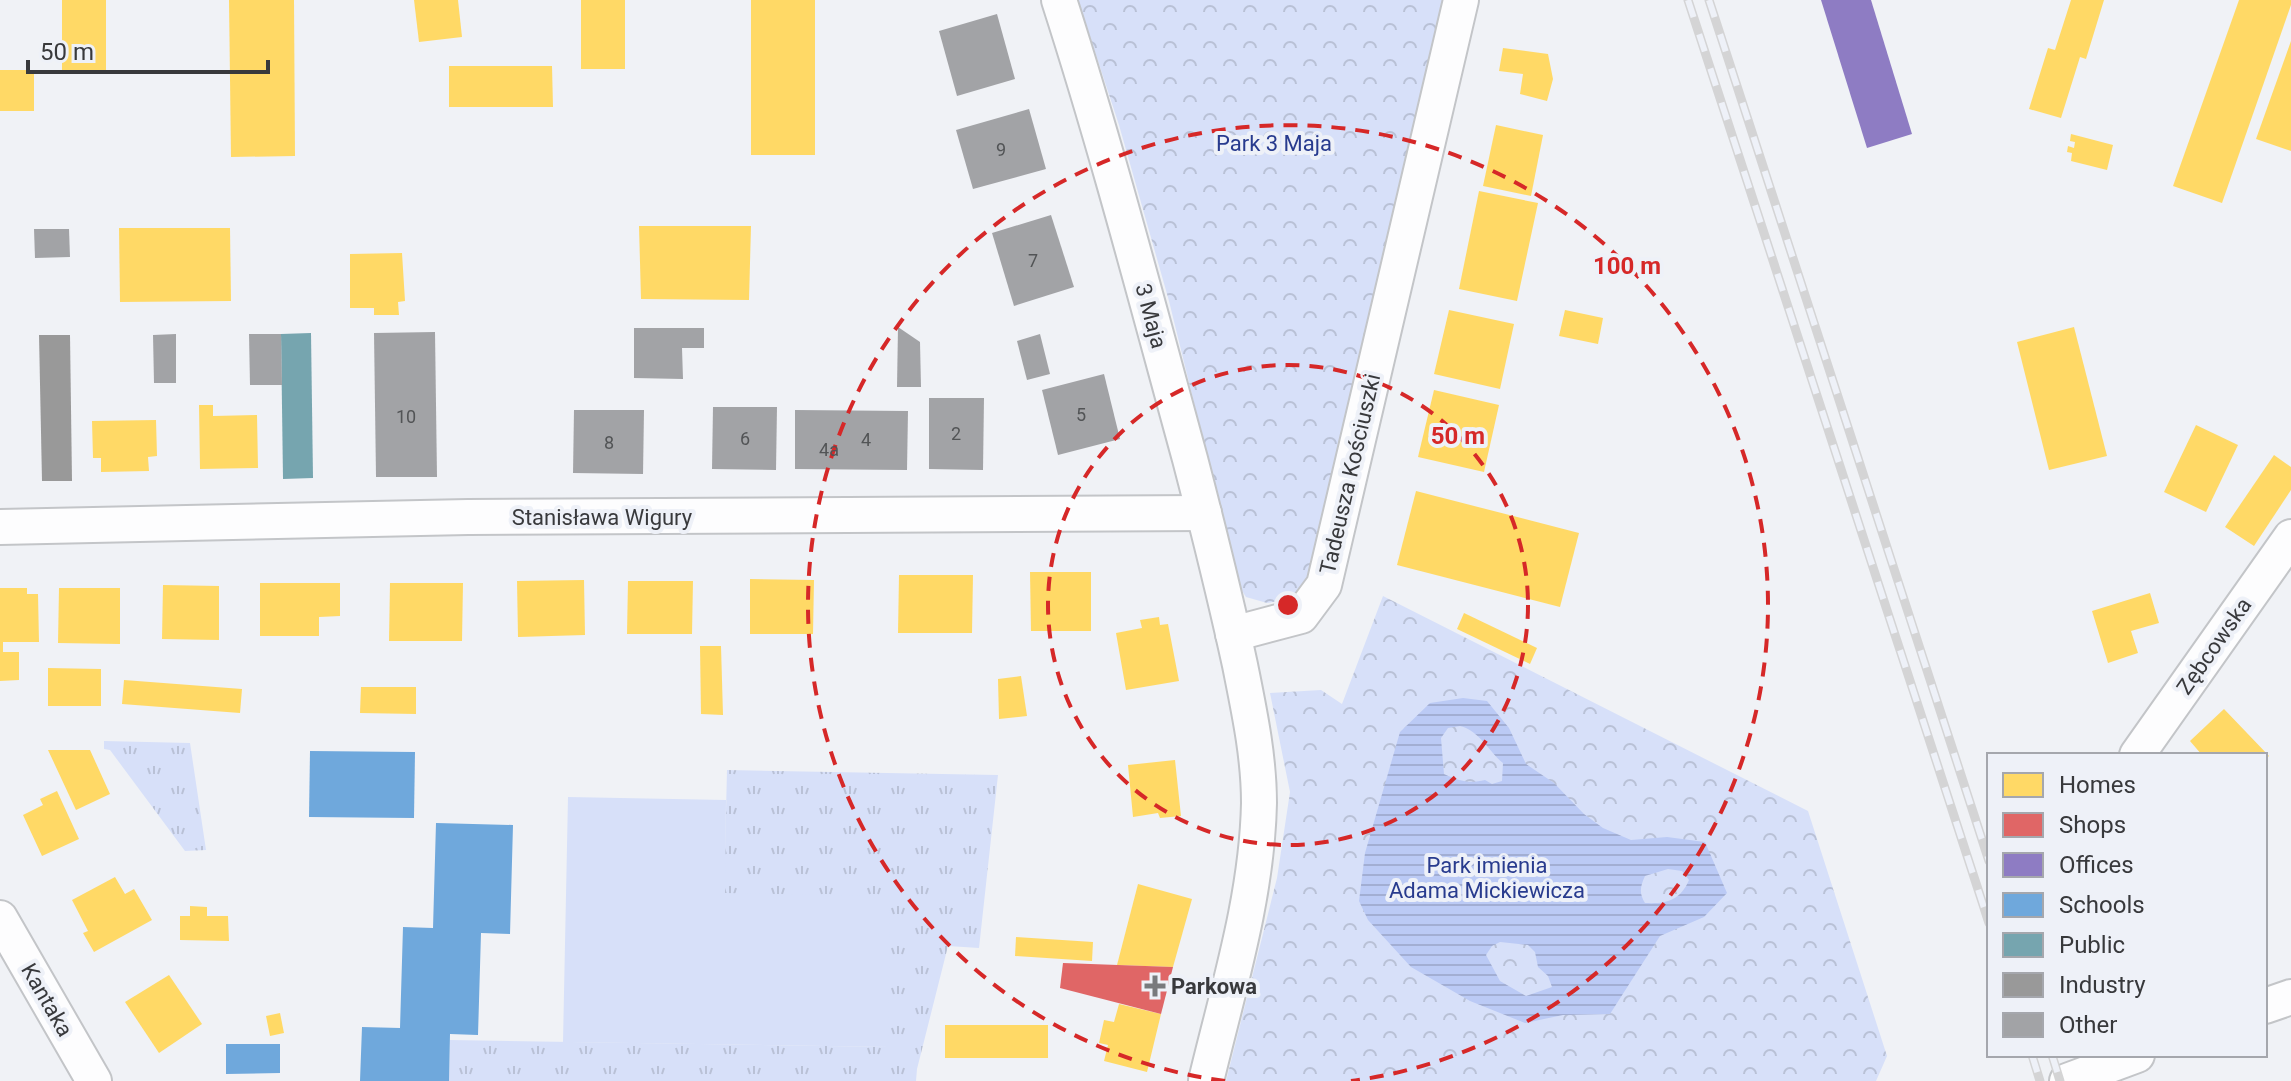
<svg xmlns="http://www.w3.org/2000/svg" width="2291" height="1081" font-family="Roboto,sans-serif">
	<defs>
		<pattern id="grass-tufts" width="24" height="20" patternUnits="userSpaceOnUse" patternTransform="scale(2)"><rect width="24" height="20" fill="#d7e0f9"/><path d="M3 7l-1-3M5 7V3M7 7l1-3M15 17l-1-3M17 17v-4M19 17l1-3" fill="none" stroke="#b9c1d6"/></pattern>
		<pattern id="forest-crowns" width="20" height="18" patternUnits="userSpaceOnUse" patternTransform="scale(2)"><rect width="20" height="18" fill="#d7e0f9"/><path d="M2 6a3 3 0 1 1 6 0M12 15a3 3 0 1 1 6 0" fill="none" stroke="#b9c1d6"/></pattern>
		<pattern id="water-rules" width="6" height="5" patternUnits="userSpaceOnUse" patternTransform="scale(2)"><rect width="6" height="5" fill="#bbcaf5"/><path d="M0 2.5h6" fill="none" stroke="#a2aed3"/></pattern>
	</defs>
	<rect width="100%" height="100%" fill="#f0f2f6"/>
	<g fill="url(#grass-tufts)">
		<polygon points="104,741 190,743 206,850 185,851 110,750 104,749"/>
		<polygon points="727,770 998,775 979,948 948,946 917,1069 916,1081 449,1081 450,1040 888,1047 724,893"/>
	</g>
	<g fill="url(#forest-crowns)">
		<polygon points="1078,0 1453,0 1323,555 1306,581 1290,599 1267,603 1246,597 1239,586 1169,301 1119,125"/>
		<polygon points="1383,596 1808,811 1887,1056 1876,1081 1226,1081 1277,878 1290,792 1270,693 1321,690 1342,704"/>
	</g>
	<polygon fill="#d7e0f9" points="568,797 726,800 725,893 890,896 888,1047 563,1042"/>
	<path fill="url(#water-rules)" fill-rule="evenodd" d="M1463 698 1487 701 1509 728 1526 764 1554 783 1584 814 1603 828 1631 840 1667 837 1705 842 1727 893 1704 917 1660 936 1610 1014 1563 1015 1525 1023 1470 1001 1411 967 1368 920 1359 901 1365 853 1400 732 1430 703ZM1460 726C1480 731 1488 751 1503 763L1502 781 1492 784 1485 780C1469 784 1459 781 1444 774L1441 738 1448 728ZM1668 869 1682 871 1689 880C1680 901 1666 904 1645 903 1639 893 1640 887 1645 876ZM1500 942 1528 945 1535 952 1538 967 1548 976 1552 987 1526 996 1500 981 1486 955 1492 946Z"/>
	<g fill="#ffd966">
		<rect x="62" y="0" width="44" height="73"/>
		<polygon points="229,0 294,0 295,156 231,157"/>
		<polygon points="414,0 458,0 462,37 419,42"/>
		<rect x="581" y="0" width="44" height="69"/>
		<rect x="751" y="0" width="64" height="155"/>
		<polygon points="2071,0 2104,0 2086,59 2080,57 2061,118 2029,109 2048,48 2055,50"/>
		<polygon points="2239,0 2291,0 2291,5 2222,203 2173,186"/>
		<polygon points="2291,41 2291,151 2256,139"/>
		<polygon points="1503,48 1548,54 1553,79 1547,101 1520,94 1523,74 1499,71"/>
		<polygon points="449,66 552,66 553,107 449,107"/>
		<rect x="0" y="70" width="34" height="41"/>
		<polygon points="1496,125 1543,135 1531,196 1483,186"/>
		<polygon points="2071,134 2113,145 2107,170 2071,161 2072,153 2067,152 2068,146 2074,148 2075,142 2070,141"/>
		<polygon points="1479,191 1538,203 1517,301 1459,289"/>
		<polygon points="639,226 751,226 749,300 641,299"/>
		<polygon points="119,228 230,228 231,301 120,302"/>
		<polygon points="402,253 405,301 398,302 399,315 374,315 374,308 350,308 350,254"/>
		<polygon points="1449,310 1514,324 1500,389 1434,374"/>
		<polygon points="1565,310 1603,318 1598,344 1559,336"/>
		<polygon points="2074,327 2107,456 2049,470 2017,342"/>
		<polygon points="1434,390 1499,405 1484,472 1418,457"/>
		<polygon points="199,405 213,405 213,416 257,415 258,468 200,469"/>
		<polygon points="156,420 157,456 148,457 149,471 101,472 101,458 93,458 92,421"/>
		<polygon points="2196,425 2238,445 2206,512 2164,492"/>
		<polygon points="2274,455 2291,467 2291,490 2254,546 2225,527"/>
		<polygon points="1416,491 1579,533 1560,607 1397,565"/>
		<polygon points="1030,572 1091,572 1091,631 1031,631"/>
		<polygon points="899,575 973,575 972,633 898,633"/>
		<polygon points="750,579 814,580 813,634 750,634"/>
		<polygon points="584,580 585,635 518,637 517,581"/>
		<polygon points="628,581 693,581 692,634 627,634"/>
		<polygon points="260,583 340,583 340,616 319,617 319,636 260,636"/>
		<polygon points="390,583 463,583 462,641 389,641"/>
		<polygon points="163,585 219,586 219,640 162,639"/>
		<polygon points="0,588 27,588 27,594 38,594 39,642 3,642 3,652 19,652 19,680 0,681"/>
		<polygon points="59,588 120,588 120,644 58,643"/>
		<polygon points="2150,593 2159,623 2131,631 2138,653 2108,663 2092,611"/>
		<polygon points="1464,613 1537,648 1530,664 1457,629"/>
		<polygon points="1159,617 1160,625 1168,624 1179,681 1126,690 1116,633 1142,628 1140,620"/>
		<polygon points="700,646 721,646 723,715 701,714"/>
		<polygon points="48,668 101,669 101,706 48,706"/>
		<polygon points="1021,676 1027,716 999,719 998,679"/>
		<polygon points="124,680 242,689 240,713 122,704"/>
		<polygon points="361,687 416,687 416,714 360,713"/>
		<polygon points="2224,709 2269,756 2265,759 2265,755 2202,755 2190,741"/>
		<polygon points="48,750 90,750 110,794 76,810"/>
		<polygon points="1175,760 1181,816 1160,818 1158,813 1133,817 1128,765"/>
		<polygon points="57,791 79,839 42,856 23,815 43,805 40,799"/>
		<polygon points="115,877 125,894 134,889 152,920 94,952 83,933 88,931 72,900"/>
		<polygon points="1138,884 1192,899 1173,967 1117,965"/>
		<polygon points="190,906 207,907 207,916 228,916 229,941 180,940 180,916 190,916"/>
		<polygon points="1016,937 1093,942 1092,961 1015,956"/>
		<polygon points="169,975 202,1024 159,1053 125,1002"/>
		<polygon points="1119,1004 1161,1014 1147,1072 1104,1061 1108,1045 1099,1043 1104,1020 1114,1022"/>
		<polygon points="280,1013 284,1033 270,1036 266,1016"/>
		<rect x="945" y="1025" width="103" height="33"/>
	</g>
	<polygon fill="#e06666" points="1063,963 1173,967 1161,1014 1060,988"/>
	<polygon fill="#8e7cc3" points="1821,0 1871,0 1912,134 1867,148"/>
	<g fill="#6fa8dc">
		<polygon points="310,751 415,752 414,818 309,817"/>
		<polygon points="436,823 513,825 510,934 481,933 478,1035 450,1034 449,1081 360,1081 362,1027 400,1028 403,927 433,928"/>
		<polygon points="226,1044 280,1044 280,1073 226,1074"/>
	</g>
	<polygon fill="#76a5af" points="311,333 313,478 283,479 281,334"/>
	<polygon fill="#999" points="39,335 70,335 72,481 42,481"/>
	<g fill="#a2a3a6">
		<polygon points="997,14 1015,79 957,96 939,31"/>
		<polygon points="1029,109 1046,169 973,189 956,130"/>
		<polygon points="1051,215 1074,287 1014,306 992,233"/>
		<polygon points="34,229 69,229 70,257 35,258"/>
		<polygon points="898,327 920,342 921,387 897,387"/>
		<polygon points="634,328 704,328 704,348 682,348 683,379 634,378"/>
		<polygon points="435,332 437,477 376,477 374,333"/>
		<polygon points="176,334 176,383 154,383 153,335"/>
		<polygon points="249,334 281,334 282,385 250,385"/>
		<polygon points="1040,334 1050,374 1027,380 1017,341"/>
		<polygon points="1104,374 1120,439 1058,455 1042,390"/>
		<polygon points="929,398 984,398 983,470 929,469"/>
		<polygon points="713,407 777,407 776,470 712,469"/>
		<polygon points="574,410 644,410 643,474 573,473"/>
		<polygon points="795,410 908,411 907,470 795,469"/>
	</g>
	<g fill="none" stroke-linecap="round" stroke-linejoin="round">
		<g stroke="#c3c5c8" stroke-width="38">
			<g id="minor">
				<path d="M1059 0C1108 152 1148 306 1190 459 1208 528 1225 596 1240 665 1249 710 1259 756 1259 803 1257 898 1228 989 1206 1081"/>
				<polyline points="0,527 468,517 1204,513"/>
				<polyline points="1233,634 1301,616 1324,585 1461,0"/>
				<polyline points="2137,755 2291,537"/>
				<polyline points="0,918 94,1081"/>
				<polyline points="2265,1006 2291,997"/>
				<polyline points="2067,1081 2137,1055"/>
			</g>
		</g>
		<use href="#minor" stroke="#fdfdfe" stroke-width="34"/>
		<g stroke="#d4d4d5" stroke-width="9">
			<g id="rail">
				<polyline points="1688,0 1989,923"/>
				<polyline points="1709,0 1989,861"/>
				<polyline points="2032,1055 2040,1081"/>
				<polyline points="2052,1055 2060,1081"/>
			</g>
		</g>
		<use href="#rail" stroke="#eef1f8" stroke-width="6" stroke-dasharray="18" stroke-linecap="butt"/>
	</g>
	<g fill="none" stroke="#d62828" stroke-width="4" stroke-dasharray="14 10">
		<circle cx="1288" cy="605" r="240"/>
		<path d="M1225 1081A480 480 0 1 1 1351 1081"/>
	</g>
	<path fill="#787a7d" stroke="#eef1f8" stroke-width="3" d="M1151 974h8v8h8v8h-8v8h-8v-8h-8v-8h8z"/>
	<g text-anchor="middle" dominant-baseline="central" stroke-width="8" stroke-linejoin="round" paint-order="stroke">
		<g font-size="18" fill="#525456">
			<text x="1001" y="149">9</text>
			<text x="1033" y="260">7</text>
			<text x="1081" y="414">5</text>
			<text x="406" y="416">10</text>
			<text x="956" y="433">2</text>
			<text x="745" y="438">6</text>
			<text x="866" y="439">4</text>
			<text x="609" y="442">8</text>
			<text x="829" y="449">4a</text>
		</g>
		<g font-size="22" fill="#283b8e" stroke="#eef1f8">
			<text x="1274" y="143">Park 3 Maja</text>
			<text x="1487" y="865">Park imienia<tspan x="1487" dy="25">Adama Mickiewicza</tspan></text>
		</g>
		<g font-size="22" fill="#38393c" stroke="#eef1f8">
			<text transform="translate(1151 316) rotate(75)">3 Maja</text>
			<text transform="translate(1350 474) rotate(-77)">Tadeusza Kościuszki</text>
			<text x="602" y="517">Stanisława Wigury</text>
			<text transform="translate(2214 646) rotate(-55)">Zębcowska</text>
			<text transform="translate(47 1000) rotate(60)">Kantaka</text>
		</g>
		<g font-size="22" font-weight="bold" fill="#38393c" stroke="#eef1f8" text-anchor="start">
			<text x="1171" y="986">Parkowa</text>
		</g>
	</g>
	<circle cx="1288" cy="605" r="12" fill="#d62828" stroke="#eef1f8" stroke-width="4"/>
	<g font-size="24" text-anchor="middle" font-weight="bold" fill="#d62828" stroke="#eef1f8" stroke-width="8" stroke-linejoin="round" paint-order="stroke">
		<text x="1627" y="274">100 m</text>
		<text x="1458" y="444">50 m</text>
	</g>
	<rect x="1987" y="753" width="280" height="304" fill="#eef1f8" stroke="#a5a7ad" stroke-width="2"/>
	<rect x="2003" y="773" width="40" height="24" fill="#ffd966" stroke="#a5a7ad" stroke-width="2"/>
	<text x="2059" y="793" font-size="24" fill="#38393c">Homes</text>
	<rect x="2003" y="813" width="40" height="24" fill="#e06666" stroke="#a5a7ad" stroke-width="2"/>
	<text x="2059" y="833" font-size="24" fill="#38393c">Shops</text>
	<rect x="2003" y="853" width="40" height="24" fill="#8e7cc3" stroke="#a5a7ad" stroke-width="2"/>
	<text x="2059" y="873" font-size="24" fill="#38393c">Offices</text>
	<rect x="2003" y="893" width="40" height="24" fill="#6fa8dc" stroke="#a5a7ad" stroke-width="2"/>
	<text x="2059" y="913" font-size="24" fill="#38393c">Schools</text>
	<rect x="2003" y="933" width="40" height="24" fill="#76a5af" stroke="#a5a7ad" stroke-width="2"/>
	<text x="2059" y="953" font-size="24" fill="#38393c">Public</text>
	<rect x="2003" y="973" width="40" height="24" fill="#999999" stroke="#a5a7ad" stroke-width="2"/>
	<text x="2059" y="993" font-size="24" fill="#38393c">Industry</text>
	<rect x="2003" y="1013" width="40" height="24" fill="#a2a3a6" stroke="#a5a7ad" stroke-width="2"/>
	<text x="2059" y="1033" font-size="24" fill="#38393c">Other</text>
	<path d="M28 60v12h240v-12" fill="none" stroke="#38393c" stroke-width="4"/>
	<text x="40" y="60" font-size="24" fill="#38393c" stroke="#eef1f8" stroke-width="6" paint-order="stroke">50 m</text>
</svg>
